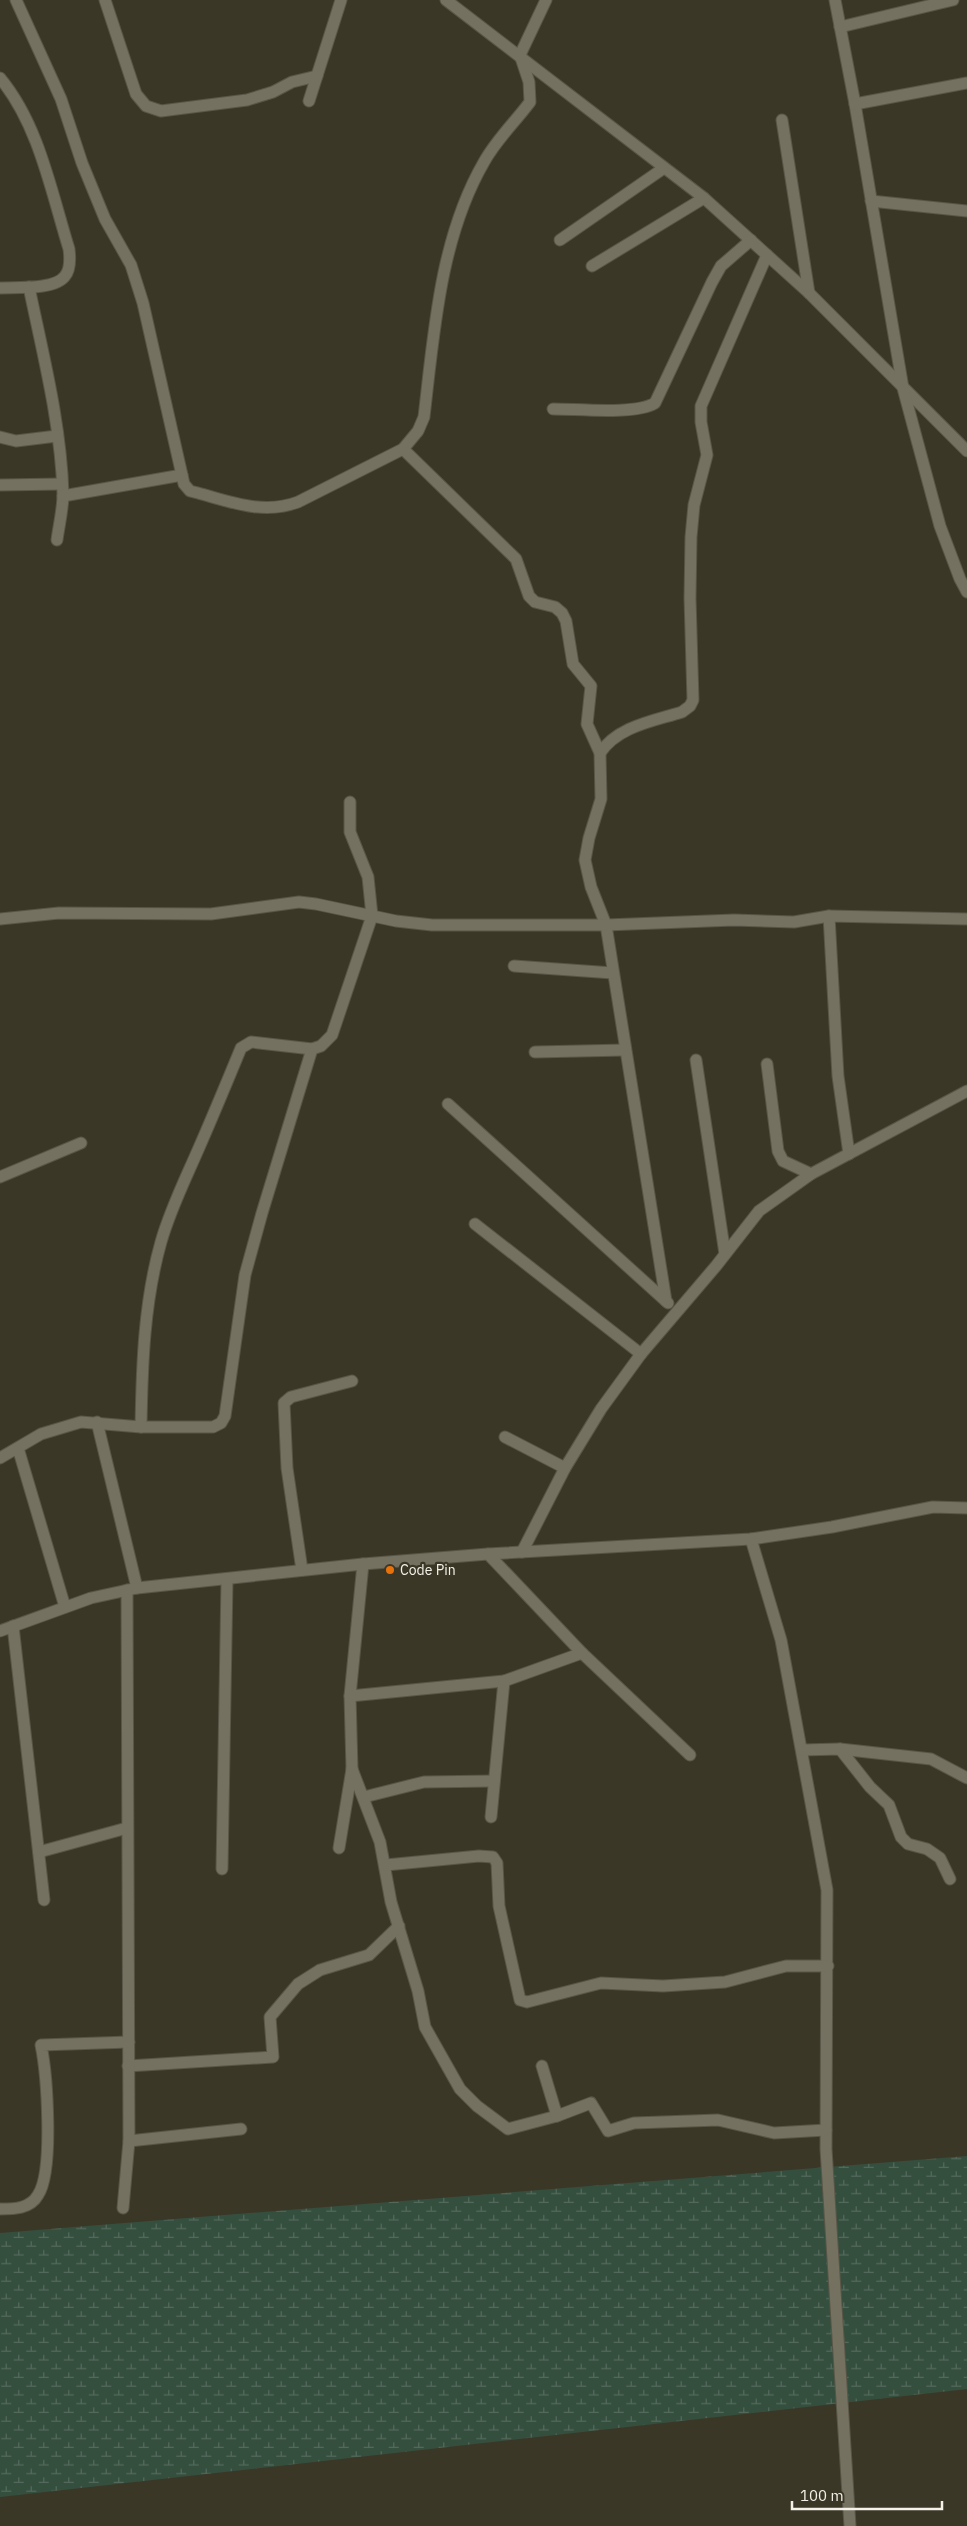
<svg xmlns="http://www.w3.org/2000/svg" width="967" height="2526" font-family="'IBM Plex Sans',sans-serif">
	<defs>
		<pattern id="wetland-marsh" width="20" height="14" patternUnits="userSpaceOnUse" patternTransform="scale(1.25)"><rect width="20" height="14" fill="#354f3f"/><path d="M1 5h8M5 5V1M11 12h8M15 12V8" fill="none" stroke="#53695b"/></pattern>
	</defs>
	<rect width="100%" height="100%" fill="#3b3727"/>
	<polygon fill="url(#wetland-marsh)" points="967,2156 967,2389 0,2497 0,2233"/>
	<g fill="none" stroke-linecap="round" stroke-linejoin="round">
		<g stroke="#595647" stroke-width="13">
			<g id="street">
				<path d="M16 0 61 99 82 163 105 219 131 265 143 303 184 484 190 491 198 493C231 502 264 515 298 502L403 449 418 431 424 417C434 332 440 238 484 162 496 140 515 122 530 102L529 82 520 55 546 0"/>
				<polyline points="105,0 136,94 146,106 161,111 247,100 273,92 292,82 317,76"/>
				<polyline points="446,0 704,198 809,293 967,451"/>
				<polyline points="835,0 855,104 903,388 940,526 960,579 967,592"/>
				<polyline points="840,27 953,0"/>
				<path d="M0 78C39 125 51 191 69 249 70 257 71 269 65 276 55 290 17 287 0 288"/>
				<polyline points="309,101 341,0"/>
				<polyline points="855,104 967,83"/>
				<polyline points="782,120 809,293"/>
				<polyline points="871,201 967,211"/>
				<polyline points="560,240 664,168"/>
				<polyline points="592,266 704,198"/>
				<path d="M29 287C43 355 61 424 63 494 63 509 59 525 57 540"/>
				<path d="M553 409C578 409 636 415 655 403L712 282 721 266 751 240"/>
				<polyline points="0,437 16,441 57,436"/>
				<polyline points="403,449 516,559 529,596 535,602 555,607 562,613 566,621 573,664 591,686 587,724 600,753 601,799 589,838 585,860 591,887 606,925 666,1301"/>
				<polyline points="0,485 62,484"/>
				<polyline points="63,496 182,475"/>
				<path d="M600 753C618 726 654 721 682 712L690 706 693 700 690 598 691 537 694 505 707 455 701 422V406L767 255"/>
				<polyline points="829,916 838,1076 849,1154"/>
				<polyline points="0,919 59,913 211,914 299,902 316,904 396,921 432,925 606,925 734,920 794,922 829,916 967,919"/>
				<polyline points="514,966 613,973"/>
				<polyline points="535,1052 625,1050"/>
				<polyline points="696,1060 725,1254"/>
				<polyline points="767,1064 778,1151 783,1161 811,1174"/>
				<polyline points="448,1104 668,1303"/>
				<polyline points="0,1177 81,1143"/>
				<polyline points="475,1224 641,1354"/>
				<polyline points="97,1422 137,1588"/>
				<path d="M141 1427C142 1365 144 1302 161 1242 170 1210 185 1180 198 1150 213 1116 227 1082 241 1048L251 1042 312 1049 321 1046 332 1035 372 916 368 877 350 832V802"/>
				<polyline points="505,1437 565,1468"/>
				<polyline points="18,1448 65,1607"/>
				<polyline points="0,1458 41,1434 81,1422 141,1427 213,1427 221,1423 225,1416 245,1275 262,1213 312,1049"/>
				<polyline points="751,1539 781,1640 827,1890 826,2149 850,2526"/>
				<polyline points="522,1552 565,1468 601,1409 641,1354 716,1266 759,1211 811,1174 967,1091"/>
				<polyline points="488,1554 582,1653 690,1755"/>
				<polyline points="302,1570 287,1468 284,1403 291,1397 352,1381"/>
				<polyline points="13,1626 44,1900"/>
				<polyline points="0,1631 91,1598 137,1588 363,1564 488,1554 751,1539 832,1527 933,1507 967,1508"/>
				<polyline points="350,1696 504,1681 582,1653"/>
				<polyline points="840,1749 870,1787 889,1805 901,1837 908,1844 927,1849 940,1858 950,1879"/>
				<polyline points="802,1750 840,1749 931,1759 967,1778"/>
				<polyline points="352,1769 380,1842 391,1902 418,1991 425,2027 460,2089 477,2106 508,2129 557,2116"/>
				<polyline points="364,1797 424,1782 494,1781"/>
				<polyline points="491,1817 504,1681"/>
				<polyline points="339,1848 352,1769 350,1696 363,1564"/>
				<polyline points="39,1852 127,1828"/>
				<polyline points="386,1865 479,1856 493,1857 497,1863 499,1906 520,2000 527,2002 601,1983 663,1986 725,1982 786,1966 828,1966"/>
				<polyline points="222,1869 227,1580"/>
				<polyline points="128,2066 273,2057 270,2017 298,1984 320,1970 369,1955 399,1926"/>
				<polyline points="542,2066 557,2116 591,2103 608,2131 634,2123 718,2120 774,2133 826,2130"/>
				<polyline points="129,2141 241,2129"/>
				<polyline points="123,2208 129,2141 127,1590"/>
				<path d="M0 2209C14 2209 30 2209 38 2195 54 2171 47 2075 41 2045L129 2042"/>
			</g>
		</g>
		<use href="#street" stroke="#757160" stroke-width="11"/>
	</g>
	<circle fill="#e8710a" stroke="#3b3727" stroke-width="2" cx="390" cy="1570" r="5"/>
	<g text-anchor="middle" dominant-baseline="central" stroke-width="4.5" stroke-linejoin="round" paint-order="stroke">
		<g font-size="14" fill="#f4f2e8" stroke="#3b3727" text-anchor="start">
			<text x="400" y="1570">Code Pin</text>
		</g>
	</g>
	<path d="M792 2501v8h150v-8" fill="none" stroke="#f4f2e8" stroke-width="2.5"/>
	<text x="800" y="2501" font-size="15" fill="#f4f2e8" stroke="#3b3727" stroke-width="4" paint-order="stroke">100 m</text>
</svg>
